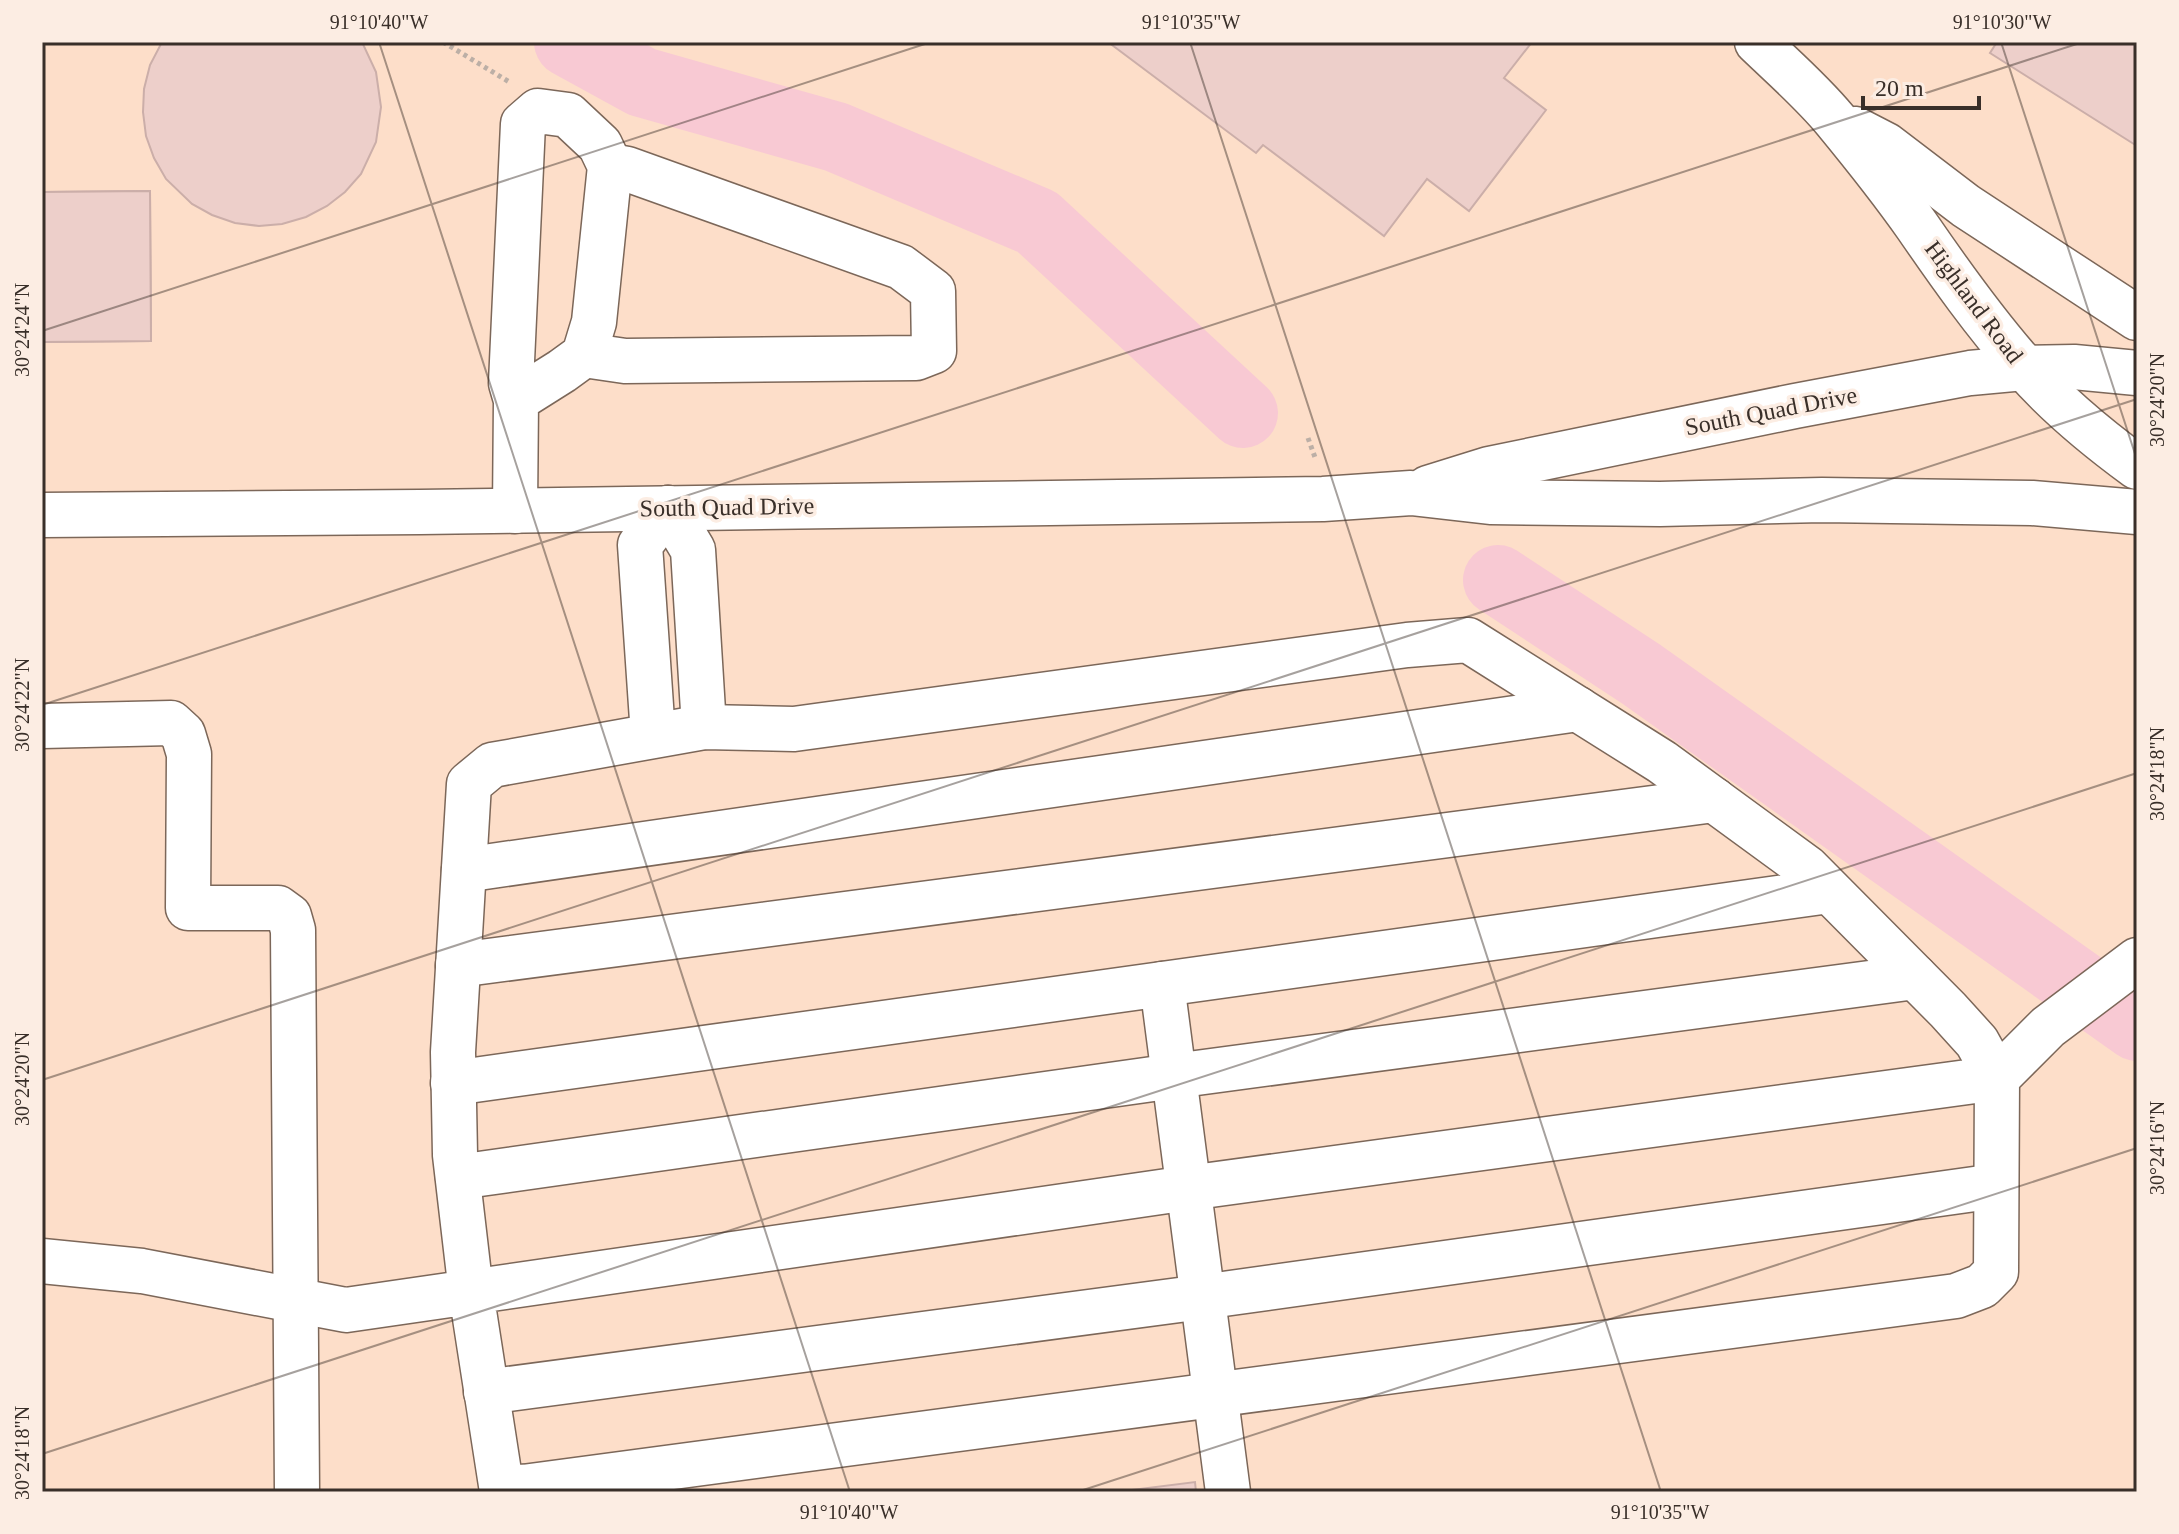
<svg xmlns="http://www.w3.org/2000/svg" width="2179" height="1534" font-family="'Times New Roman',serif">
	<rect width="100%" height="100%" fill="#fcede3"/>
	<rect fill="#fddec9" x="42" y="42" width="2095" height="1450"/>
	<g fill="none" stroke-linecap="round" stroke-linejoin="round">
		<g stroke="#f8c9d3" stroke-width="70">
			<polyline points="569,42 642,82 836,137 1037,222 1243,413"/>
			<polyline points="1498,580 1641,674 2137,1026"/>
		</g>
	</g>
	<g fill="#edcfca" stroke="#cbaea9" stroke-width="2">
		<polygon points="162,42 362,42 376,72 381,107 376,142 361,174 345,192 327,206 306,217 282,224 259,226 235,223 212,215 192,204 166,179 154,158 146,136 143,112 144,89 150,65"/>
		<polygon points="1108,42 1532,42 1504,78 1546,110 1469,211 1427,179 1384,236 1263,145 1256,153"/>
		<polygon points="1997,42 2137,42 2137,146 1990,53"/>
		<polygon points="150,191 151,341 42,342 42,192"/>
		<polygon points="150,191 151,341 42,342 42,192"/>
		<polygon points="1195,1482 1196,1492 1116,1492"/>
	</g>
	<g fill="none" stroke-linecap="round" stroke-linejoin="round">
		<g stroke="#7c6759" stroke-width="47">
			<g id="minor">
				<path d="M1757 42C1783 67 1812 92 1835 120 1863 154 1891 189 1917 226 1950 274 1984 322 2023 366 2056 404 2096 437 2137 467"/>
				<polyline points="1855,129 1886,145 1966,206 2137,318"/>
				<polyline points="584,355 625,361 916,358 934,351 933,291 901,267 627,169 610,166"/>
				<polyline points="1428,488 1489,469 1795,406 1970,373 2024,368 2074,367 2137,373"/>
				<polyline points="668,508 693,550 704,727"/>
				<polyline points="515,511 516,400 511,383 523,124 538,111 568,115 600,145 610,166 594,322 584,355 562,371 516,400"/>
				<polyline points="42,515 420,512 1323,499 1411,493 1490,502 1660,504 1822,500 1961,502 2032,503 2137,512"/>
				<polyline points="42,726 171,723 183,734 189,754 188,908 278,908 289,916 293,930 297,1492"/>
				<polyline points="653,735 640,545 668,508"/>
				<polyline points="464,870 1578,709"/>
				<polyline points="458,965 1714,800"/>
				<polyline points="1162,984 1228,1492"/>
				<polyline points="453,1083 1829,891"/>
				<polyline points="458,1177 1174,1076 1915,977"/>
				<polyline points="42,1261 142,1271 346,1310 1188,1188 1997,1078 1977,1042 1948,1010 1807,868 1662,762 1468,640 1407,645 794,729 704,727 492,765 469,784 453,1052 455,1155 471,1292 501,1485 523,1487 1956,1296 1982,1286 1996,1272 1997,1078 2048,1027 2137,960"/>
				<polyline points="486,1392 1202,1297 1996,1186"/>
			</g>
		</g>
		<g stroke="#bcafa6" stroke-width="5" stroke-dasharray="4 4" stroke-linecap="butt">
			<polyline points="443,42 511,83"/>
			<polyline points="1308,438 1316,460"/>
		</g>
		<use href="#minor" stroke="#fff" stroke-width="44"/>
	</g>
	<path fill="none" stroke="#392f29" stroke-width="2" stroke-opacity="0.45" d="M379 42 850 1492M1190 42 1661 1492M2001 42 2137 460M42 331 931 42M42 705 2083 42M42 1080 2137 399M42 1454 2137 773M1077 1492 2137 1148"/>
	<g text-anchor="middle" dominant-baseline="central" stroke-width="7" stroke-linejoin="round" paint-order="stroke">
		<g font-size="24" fill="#392f29" stroke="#fcede3">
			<text transform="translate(1974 302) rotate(53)">Highland Road</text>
			<text transform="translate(1771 411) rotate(-11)">South Quad Drive</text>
			<text transform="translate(727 507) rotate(-1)">South Quad Drive</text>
		</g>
	</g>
	<rect width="2179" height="1534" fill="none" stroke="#fcede3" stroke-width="88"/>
	<path d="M1863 96v12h116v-12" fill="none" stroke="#392f29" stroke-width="4"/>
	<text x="1875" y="96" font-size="24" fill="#392f29" stroke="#fcede3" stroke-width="6" paint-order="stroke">20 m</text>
	<rect x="44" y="44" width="2091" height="1446" fill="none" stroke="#392f29" stroke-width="3"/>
	<g font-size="20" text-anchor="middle" fill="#392f29">
		<text x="379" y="29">91°10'40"W</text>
		<text x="1191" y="29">91°10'35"W</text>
		<text x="2002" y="29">91°10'30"W</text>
		<text transform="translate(22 330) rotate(-90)" y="7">30°24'24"N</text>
		<text transform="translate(2157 400) rotate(-90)" y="7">30°24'20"N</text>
		<text transform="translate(22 705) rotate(-90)" y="7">30°24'22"N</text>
		<text transform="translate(2157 774) rotate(-90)" y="7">30°24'18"N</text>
		<text transform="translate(22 1079) rotate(-90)" y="7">30°24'20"N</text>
		<text transform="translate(2157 1148) rotate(-90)" y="7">30°24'16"N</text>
		<text transform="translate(22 1453) rotate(-90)" y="7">30°24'18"N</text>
		<text x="849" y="1519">91°10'40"W</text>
		<text x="1660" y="1519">91°10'35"W</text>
	</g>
</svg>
